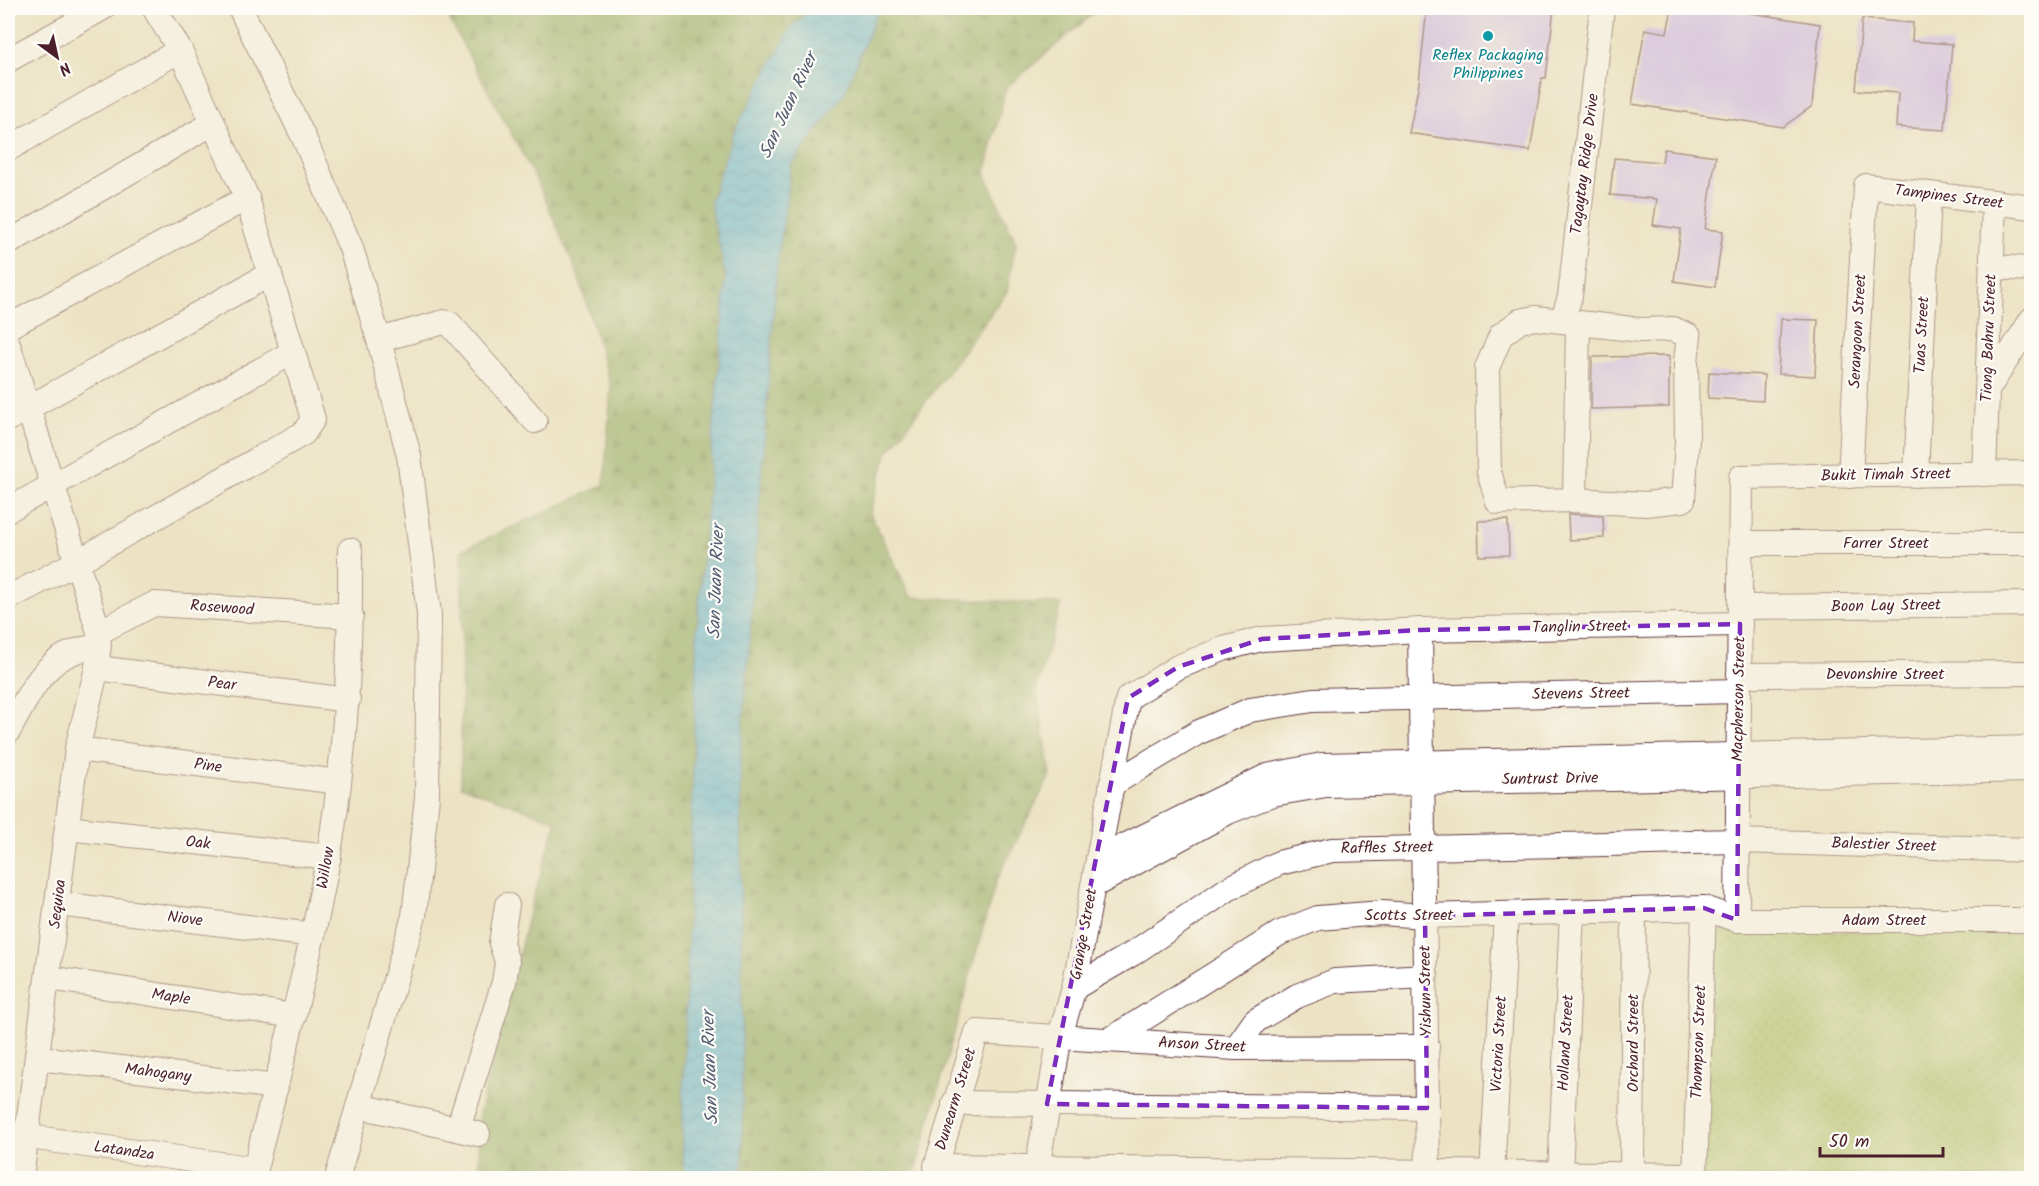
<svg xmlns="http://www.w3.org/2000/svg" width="2039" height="1186" font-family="Kalam,sans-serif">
	<defs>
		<pattern id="grass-dots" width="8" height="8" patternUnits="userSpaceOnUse" patternTransform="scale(1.5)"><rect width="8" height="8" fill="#a7c065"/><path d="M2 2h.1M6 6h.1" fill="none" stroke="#8a9b53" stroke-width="1.8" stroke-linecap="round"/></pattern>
		<pattern id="forest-firs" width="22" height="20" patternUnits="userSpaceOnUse" patternTransform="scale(1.5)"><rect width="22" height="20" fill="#85a65a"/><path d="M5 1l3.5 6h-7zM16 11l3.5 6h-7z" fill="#6f874b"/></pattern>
		<pattern id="water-waves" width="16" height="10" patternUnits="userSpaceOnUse" patternTransform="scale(1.5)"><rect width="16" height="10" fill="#60b8dd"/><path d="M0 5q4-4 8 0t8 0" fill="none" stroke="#5195b3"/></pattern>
	</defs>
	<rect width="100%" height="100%" fill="#fdfcf7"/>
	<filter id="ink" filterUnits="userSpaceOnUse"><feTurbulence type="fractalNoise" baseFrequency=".0167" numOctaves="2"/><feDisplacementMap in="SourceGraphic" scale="12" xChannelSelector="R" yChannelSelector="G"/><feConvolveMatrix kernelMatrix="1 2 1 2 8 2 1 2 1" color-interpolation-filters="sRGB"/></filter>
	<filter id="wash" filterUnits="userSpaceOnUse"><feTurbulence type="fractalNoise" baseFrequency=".008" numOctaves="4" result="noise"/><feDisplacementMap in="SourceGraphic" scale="24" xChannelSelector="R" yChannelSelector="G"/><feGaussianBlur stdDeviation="1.35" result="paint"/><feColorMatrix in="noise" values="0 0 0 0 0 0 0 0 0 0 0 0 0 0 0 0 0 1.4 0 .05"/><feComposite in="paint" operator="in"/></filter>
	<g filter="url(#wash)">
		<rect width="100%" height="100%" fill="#ece3c4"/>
		<polygon fill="url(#grass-dots)" stroke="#787048" stroke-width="1.5" points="1714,930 2031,933 2031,1178 1701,1178"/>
		<polygon fill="url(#forest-firs)" stroke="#686242" stroke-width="1.5" points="443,8 1100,8 1006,88 985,174 1016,243 1007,292 887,454 870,513 911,597 1061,604 1036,690 1051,774 996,881 914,1178 479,1178 478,1119 531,905 557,821 461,786 462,550 604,485 611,387 578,275 538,183"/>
		<polygon fill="url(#water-waves)" stroke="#556c84" stroke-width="1.5" points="812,8 879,8 843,96 791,165 777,266 740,767 743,1178 685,1178 682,1142 697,627 726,278 710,202 734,132 792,26"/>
		<g id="blocks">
			<g fill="#c7affb">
				<polygon points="1427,8 1554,8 1546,78 1542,78 1530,151 1409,133 1419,83"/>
				<polygon points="1672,8 1718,8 1820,24 1812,106 1783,127 1632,104 1645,29 1667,33"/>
				<polygon points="1862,19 1913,23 1912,41 1952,44 1945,130 1896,127 1898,93 1856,90"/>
				<polygon points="1664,149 1716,156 1705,229 1723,231 1715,287 1674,281 1681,229 1653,225 1657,199 1610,195 1614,158 1662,162"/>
				<polygon points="1781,319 1818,320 1815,376 1778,374"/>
				<polygon points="1669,356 1669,407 1591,409 1592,357"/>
				<polygon points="1709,372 1764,375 1763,401 1708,398"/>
				<polygon points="1568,514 1603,516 1604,538 1569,540"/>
				<polygon points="1508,520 1509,555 1479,556 1478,521"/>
			</g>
		</g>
	</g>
	<g filter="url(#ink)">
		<use href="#blocks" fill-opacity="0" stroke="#623c42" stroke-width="1.5"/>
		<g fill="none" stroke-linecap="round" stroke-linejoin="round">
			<g stroke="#623c42" stroke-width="26">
				<g id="minor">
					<polyline points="240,8 304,138 351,248 379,340 409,456 429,614 427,797 414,916 337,1178"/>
					<polyline points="8,60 103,8"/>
					<polyline points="8,149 180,50"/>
					<polyline points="8,243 213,123"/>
					<polyline points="1992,267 2032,269"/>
					<polygon points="1535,318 1641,330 1673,329 1689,336 1686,361 1687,441 1683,500 1646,504 1575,500 1498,502 1489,472 1487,368 1501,335 1520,321"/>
					<polyline points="1563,319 1570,296 1602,8"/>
					<polyline points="8,327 247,198"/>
					<polyline points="379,340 444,322 450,324 535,421"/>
					<polyline points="8,344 99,632 97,668 77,749 21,1178"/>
					<polyline points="1988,389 2032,319"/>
					<polyline points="8,419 270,274"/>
					<polyline points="1984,474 1994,202"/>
					<polyline points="1916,475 1929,194"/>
					<polyline points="1850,476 1866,186 2032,207"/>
					<polyline points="1575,500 1578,323"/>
					<polyline points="8,510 293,352"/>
					<polyline points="1741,543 2032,543"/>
					<polyline points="8,598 77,562 304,433 313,419 247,198 180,50 154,8"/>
					<polyline points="1740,607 2032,604"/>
					<polyline points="1420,630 1428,1173"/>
					<polyline points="99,632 154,604 351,616"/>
					<polyline points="97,668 348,700"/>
					<polyline points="1739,675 2032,673"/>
					<path d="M8 732C31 692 46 649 99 647"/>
					<polyline points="77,749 339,782"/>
					<polyline points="1111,785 1197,733 1250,710 1313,700 1739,691"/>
					<polyline points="67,828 329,857"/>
					<polyline points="1098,859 1267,776 1322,765 2032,748"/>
					<polyline points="1093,886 1228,812 1273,794 1326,785 2032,770"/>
					<polyline points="58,904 313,935"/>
					<polyline points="1737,920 1741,477 2032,473"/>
					<polyline points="49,978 294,1016"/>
					<polyline points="1074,988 1132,954 1228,889 1279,863 1332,850 1737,841 2032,850"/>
					<polyline points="1111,1039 1280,933 1318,918 1382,913 1425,916 1704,908 1737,920 2032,920"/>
					<polyline points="1427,1047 1236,1048 977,1032 936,1166 1695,1175 1704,908"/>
					<polyline points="1236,1048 1255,1021 1297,996 1335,981 1426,976"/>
					<polyline points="39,1058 276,1087"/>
					<polyline points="954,1103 1427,1108"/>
					<polyline points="360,1106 478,1134"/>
					<polyline points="458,1129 504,982 507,962 501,943 507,905"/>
					<polyline points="8,1134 256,1169"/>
					<polyline points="1037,1169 1060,1036 1074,988 1128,698 1178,667 1223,649 1262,639 1420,630 1740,624"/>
					<polyline points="1492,1174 1506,914"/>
					<polyline points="1560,1174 1572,912"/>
					<polyline points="1632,1175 1634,910"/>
					<path d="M253 1178C278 1072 309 967 328 859 346 757 351 653 350 550"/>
				</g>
			</g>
			<use href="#minor" stroke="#fff" stroke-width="24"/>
		</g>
	</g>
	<path d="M0 0H2039V1186H0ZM1740 624 1737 920 1704 908 1425 916 1427 1108 1047 1104 1128 698 1178 667 1262 639 1420 630Z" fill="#ece3c4" fill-opacity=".55" fill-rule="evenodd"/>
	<path fill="none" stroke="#7b2cbf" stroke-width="4.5" stroke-dasharray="12 8" stroke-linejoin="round" d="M1740 624 1737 920 1704 908 1425 916 1427 1108 1047 1104 1128 698 1178 667 1262 639 1420 630Z"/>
	<circle fill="#0f9aa8" stroke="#fdfcf7" stroke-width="2" cx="1488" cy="36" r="6"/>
	<g text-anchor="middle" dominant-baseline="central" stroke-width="4.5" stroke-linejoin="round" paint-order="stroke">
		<g font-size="16" fill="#0d838f" stroke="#fdfcf7">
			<text x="1488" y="55">Reflex Packaging<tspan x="1488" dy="18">Philippines</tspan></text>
		</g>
		<g font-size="16" fill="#4a1f2b" stroke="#fdfcf7">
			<text transform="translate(1585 164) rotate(-83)">Tagaytay Ridge Drive</text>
			<text transform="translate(1949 197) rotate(7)">Tampines Street</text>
			<text transform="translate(1858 331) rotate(-87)">Serangoon Street</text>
			<text transform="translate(1922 335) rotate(-87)">Tuas Street</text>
			<text transform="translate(1989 338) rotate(-88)">Tiong Bahru Street</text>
			<text transform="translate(1886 475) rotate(-1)">Bukit Timah Street</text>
			<text x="1886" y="543">Farrer Street</text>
			<text transform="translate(1886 606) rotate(-1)">Boon Lay Street</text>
			<text transform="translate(222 608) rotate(4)">Rosewood</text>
			<text transform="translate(1580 627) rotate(-1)">Tanglin Street</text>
			<text x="1885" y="674">Devonshire Street</text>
			<text transform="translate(222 684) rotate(7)">Pear</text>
			<text transform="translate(1581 694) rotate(-1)">Stevens Street</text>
			<text transform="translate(1739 699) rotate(-89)">Macpherson Street</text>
			<text transform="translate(208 766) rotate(7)">Pine</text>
			<text transform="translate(1550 779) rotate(-1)">Suntrust Drive</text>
			<text transform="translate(198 843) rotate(6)">Oak</text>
			<text transform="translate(1884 845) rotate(2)">Balestier Street</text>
			<text transform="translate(1387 848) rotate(-1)">Raffles Street</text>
			<text transform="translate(326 868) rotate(-80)">Willow</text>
			<text transform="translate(58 904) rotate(-83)">Sequioa</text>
			<text x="1409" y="915">Scotts Street</text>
			<text transform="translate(185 919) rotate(7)">Niove</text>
			<text x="1884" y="920">Adam Street</text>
			<text transform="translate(1084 934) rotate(-80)">Grange Street</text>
			<text transform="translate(1426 991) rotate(-91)">Yishun Street</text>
			<text transform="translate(171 997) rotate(9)">Maple</text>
			<text transform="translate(1699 1042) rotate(-88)">Thompson Street</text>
			<text transform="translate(1566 1043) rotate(-87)">Holland Street</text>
			<text transform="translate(1633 1043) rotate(-90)">Orchard Street</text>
			<text transform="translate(1499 1044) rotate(-87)">Victoria Street</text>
			<text transform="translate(1202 1045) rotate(3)">Anson Street</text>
			<text transform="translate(158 1073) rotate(7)">Mahogany</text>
			<text transform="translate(956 1099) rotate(-73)">Dunearm Street</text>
			<text transform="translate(124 1151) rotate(8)">Latandza</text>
		</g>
		<g font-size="18" font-style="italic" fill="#535c72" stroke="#fdfcf7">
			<text transform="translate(789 106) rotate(-65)">San Juan River</text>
			<text transform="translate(717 582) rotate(-88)">San Juan River</text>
			<text transform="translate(711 1068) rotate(-92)">San Juan River</text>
		</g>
	</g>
	<rect width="2039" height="1186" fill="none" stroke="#fdfcf7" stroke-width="30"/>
	<g transform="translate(57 57) rotate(147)" stroke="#fdfcf7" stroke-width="4.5" paint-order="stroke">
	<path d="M0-4.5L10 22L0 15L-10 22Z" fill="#4a1f2b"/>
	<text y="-9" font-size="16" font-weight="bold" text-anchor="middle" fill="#4a1f2b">N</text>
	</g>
	<path d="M1820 1147v9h123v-9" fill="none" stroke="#4a1f2b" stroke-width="3"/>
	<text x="1829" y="1147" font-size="18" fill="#4a1f2b" stroke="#fdfcf7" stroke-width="4.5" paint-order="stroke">50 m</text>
</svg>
